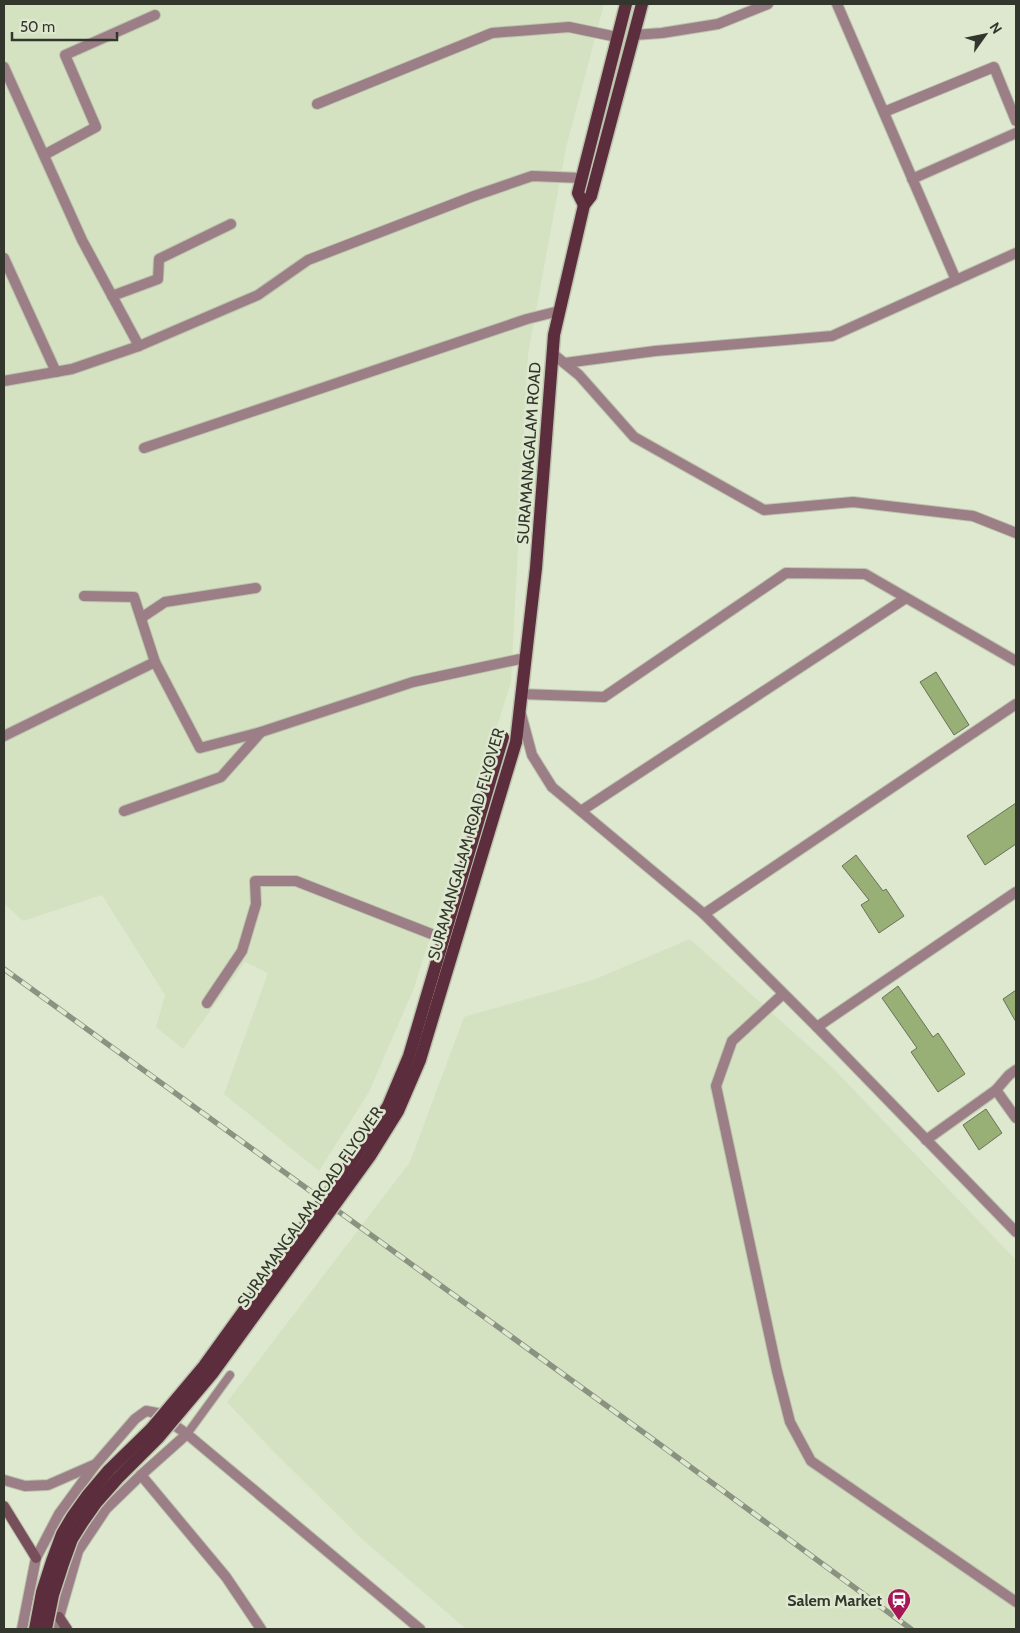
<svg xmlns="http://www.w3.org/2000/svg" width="1020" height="1633" font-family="Cabin,sans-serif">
	<rect width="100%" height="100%" fill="#dee8cf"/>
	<g fill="#d4e2c1">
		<polygon points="4,4 604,4 566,148 528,354 511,682 414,988 369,1092 319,1171 224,1094 268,973 245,962 183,1049 156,1027 165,995 102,895 23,921 4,903"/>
		<polygon points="690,939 832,1067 1016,1260 1016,1629 466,1629 363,1540 273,1451 227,1402 410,1162 464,1017 593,980"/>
	</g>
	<g fill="#98af75" stroke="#69725c">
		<polygon points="936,672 969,725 954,735 920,682"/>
		<polygon points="1016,803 1016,844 985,865 967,836"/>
		<polygon points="856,855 883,891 886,889 904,916 879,933 861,905 869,900 842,866"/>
		<polygon points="898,986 933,1037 938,1033 965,1074 938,1092 911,1052 917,1048 882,998"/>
		<polygon points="1016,990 1016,1022 1003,999"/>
		<polygon points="986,1109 1002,1133 979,1150 963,1125"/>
	</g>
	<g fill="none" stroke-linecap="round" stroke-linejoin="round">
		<g stroke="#bcc4ae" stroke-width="10">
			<polyline id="service" points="187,1434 230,1375"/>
		</g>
		<g stroke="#bcc4ae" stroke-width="12">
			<g id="minor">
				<polyline points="837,4 956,280"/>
				<polyline points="634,35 662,33 718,24 768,4"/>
				<polyline points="4,67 82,240 139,346 258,295 308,260 474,196 532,176 582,178"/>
				<polyline points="317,104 492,33 569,27 617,37"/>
				<polyline points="884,112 994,67 1016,121"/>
				<polyline points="44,155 96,127 65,55 155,15"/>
				<polyline points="912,179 1016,133"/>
				<polyline points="4,258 56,372"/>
				<polyline points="112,296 158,279 159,259 231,224"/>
				<polyline points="553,354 579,375 634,437 764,510 853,502 973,516 1016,533"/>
				<polyline points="565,363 655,351 832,336 1016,253"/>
				<polyline points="4,381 72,369 139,346"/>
				<polyline points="144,448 527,319 559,311"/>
				<polyline points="84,596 134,597 155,662"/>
				<polyline points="141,618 165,602 256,588"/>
				<polyline points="521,694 604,697 786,573 865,574 1016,661"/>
				<polyline points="4,736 155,662 200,748 261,732 413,682 525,658"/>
				<polyline points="124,811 221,777 261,732"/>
				<polyline points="581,811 906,598"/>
				<polyline points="704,914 1016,704"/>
				<polyline points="783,994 732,1041 716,1086 777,1371 790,1422 811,1461 1016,1602"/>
				<polyline points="207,1003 242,951 256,904 255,881 296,881 434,935"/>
				<polyline points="817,1027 1016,892"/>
				<polyline points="996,1090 1009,1075 1016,1070"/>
				<polyline points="926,1140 996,1090 1016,1118"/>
				<polyline points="141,1475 226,1577 261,1629"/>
			</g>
		</g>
		<g stroke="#bcc4ae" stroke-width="12">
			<g id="tertiary">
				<polyline points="521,714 532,755 552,787 704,914 817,1027 1016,1232"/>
				<polyline points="4,1480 25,1486 48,1485 96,1464 135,1419 146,1411 157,1413 187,1434 218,1460 420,1629"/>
				<polyline points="22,1629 36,1558 59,1514 95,1465"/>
				<polyline points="59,1629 59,1617 78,1551 106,1509 141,1475 187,1434"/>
			</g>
		</g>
		<g stroke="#bcc4ae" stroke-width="12">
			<g id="secondary">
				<polyline points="4,1506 36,1558"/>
				<polyline points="59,1617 67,1629"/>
			</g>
		</g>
		<g stroke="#bcc4ae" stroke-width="15">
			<g id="primary">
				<polyline points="584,205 578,193 626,4"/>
				<polyline points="516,742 536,568 554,335 584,205 591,196 642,4"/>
			</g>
		</g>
		<use href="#service" stroke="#9c7f86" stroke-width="8"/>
		<use href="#minor" stroke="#9c7f86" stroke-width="10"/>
		<use href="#tertiary" stroke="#9c7f86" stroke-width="10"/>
		<use href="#secondary" stroke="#774f5a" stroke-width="10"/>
		<use href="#primary" stroke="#5c2d3c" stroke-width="12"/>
		<g stroke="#8b9281" stroke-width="5.5">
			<polyline id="rail" points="4,969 647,1435 911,1629"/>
		</g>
		<use href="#rail" stroke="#dee8cf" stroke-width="4" stroke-dasharray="11" stroke-linecap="butt"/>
		<g stroke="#bcc4ae" stroke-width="15" stroke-linecap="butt">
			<g id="primary-bridge">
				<polyline points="35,1629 42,1592 52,1561 62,1534 72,1517 87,1496 109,1470 151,1429 204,1366 360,1150 388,1106 409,1056 503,737"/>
				<polyline points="46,1629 53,1595 63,1564 72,1539 82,1523 96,1503 118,1478 159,1437 212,1374 370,1156 398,1111 420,1060 516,742"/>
			</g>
		</g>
		<use href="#primary-bridge" stroke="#5c2d3c" stroke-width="12"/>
	</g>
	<defs>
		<g id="station-pin" transform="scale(1.25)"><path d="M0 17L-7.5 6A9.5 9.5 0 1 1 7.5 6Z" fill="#a71756" stroke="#dee8cf"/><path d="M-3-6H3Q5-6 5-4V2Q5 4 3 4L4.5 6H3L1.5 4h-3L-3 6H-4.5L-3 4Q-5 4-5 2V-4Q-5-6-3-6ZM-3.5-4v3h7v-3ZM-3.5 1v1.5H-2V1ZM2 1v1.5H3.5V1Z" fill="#fff"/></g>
	</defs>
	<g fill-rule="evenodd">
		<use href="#station-pin" x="899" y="1600"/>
	</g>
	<g text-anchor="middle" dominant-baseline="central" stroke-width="5" stroke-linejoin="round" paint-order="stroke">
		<g font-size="16" fill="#32362c" stroke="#dee8cf">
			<text transform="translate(529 453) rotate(-86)">SURAMANAGALAM ROAD</text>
			<text transform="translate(466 844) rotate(-74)">SURAMANGALAM ROAD FLYOVER</text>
			<text transform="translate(310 1207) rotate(-55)">SURAMANGALAM ROAD FLYOVER</text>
		</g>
		<g font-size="16" font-weight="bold" fill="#32362c" stroke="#dee8cf" text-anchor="end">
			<text x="882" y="1600">Salem Market</text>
		</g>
	</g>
	<rect width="1020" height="1633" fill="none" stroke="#32362c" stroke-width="10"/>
	<g transform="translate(985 35) rotate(57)" stroke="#dee8cf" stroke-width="4" paint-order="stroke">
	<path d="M0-4L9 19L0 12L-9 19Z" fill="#32362c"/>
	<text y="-8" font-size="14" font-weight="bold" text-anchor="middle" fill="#32362c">N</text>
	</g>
	<path d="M12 32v8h105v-8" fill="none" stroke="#32362c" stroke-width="2.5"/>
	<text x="20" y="32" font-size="15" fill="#32362c" stroke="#dee8cf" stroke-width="4" paint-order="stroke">50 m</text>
</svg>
